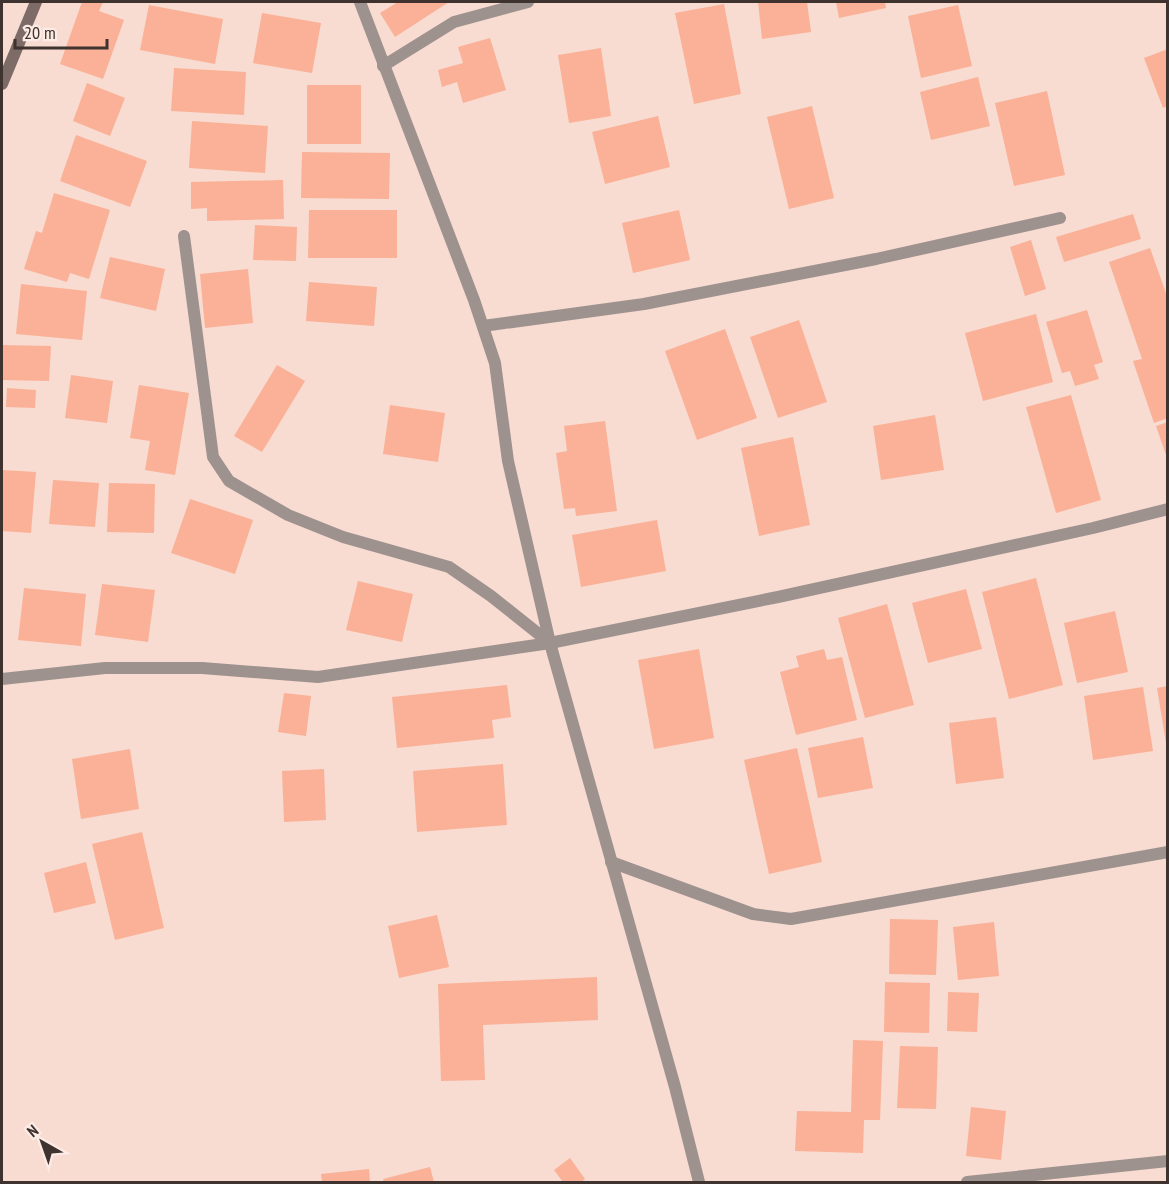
<svg xmlns="http://www.w3.org/2000/svg" width="1169" height="1184" font-family="'PT Sans Narrow',sans-serif">
	<rect width="100%" height="100%" fill="#f8dbd1"/>
	<g fill="#fab197">
		<polygon points="82,2 103,2 99,11 124,20 103,79 60,64"/>
		<polygon points="398,2 449,2 395,37 380,13"/>
		<polygon points="758,2 807,2 811,32 762,39"/>
		<polygon points="836,2 885,2 886,8 839,18"/>
		<polygon points="724,4 741,94 694,104 675,13"/>
		<polygon points="149,5 223,19 215,64 140,50"/>
		<polygon points="958,5 972,66 921,78 908,16"/>
		<polygon points="262,13 321,23 312,73 253,63"/>
		<polygon points="490,38 506,90 463,103 457,82 442,87 438,70 463,63 458,47"/>
		<polygon points="601,48 611,116 569,123 558,55"/>
		<polygon points="1168,49 1168,106 1163,108 1144,58"/>
		<polygon points="174,68 246,72 244,115 171,111"/>
		<polygon points="978,77 990,126 931,140 920,92"/>
		<polygon points="87,83 125,98 110,136 73,121"/>
		<rect x="307" y="85" width="54" height="59"/>
		<polygon points="1047,91 1065,175 1014,186 995,103"/>
		<polygon points="812,106 834,198 789,209 767,117"/>
		<polygon points="658,116 670,167 605,184 592,132"/>
		<polygon points="192,121 268,126 265,173 189,168"/>
		<polygon points="76,135 147,161 130,207 60,181"/>
		<polygon points="302,152 390,153 389,199 301,198"/>
		<polygon points="283,180 284,219 207,221 207,208 191,209 191,182"/>
		<polygon points="54,193 110,210 89,279 70,273 67,282 24,269 36,231 42,233"/>
		<polygon points="309,210 397,210 397,258 308,258"/>
		<polygon points="679,210 690,260 633,273 622,223"/>
		<polygon points="1133,214 1141,239 1064,262 1056,237"/>
		<polygon points="255,225 297,227 296,261 253,260"/>
		<polygon points="1031,240 1046,289 1025,296 1010,247"/>
		<polygon points="1150,248 1168,299 1168,418 1154,423 1133,361 1142,359 1109,262"/>
		<polygon points="110,257 165,269 156,311 100,298"/>
		<polygon points="248,269 253,323 205,328 200,274"/>
		<polygon points="309,282 377,287 374,326 306,321"/>
		<polygon points="21,284 87,291 82,340 16,334"/>
		<polygon points="1087,310 1103,362 1094,365 1099,379 1075,386 1070,371 1062,373 1046,322"/>
		<polygon points="1036,314 1053,382 983,401 965,333"/>
		<polygon points="799,320 827,402 778,418 750,337"/>
		<polygon points="725,329 757,418 697,440 665,351"/>
		<polygon points="2,345 51,346 49,381 2,380"/>
		<polygon points="277,365 305,381 262,452 234,436"/>
		<polygon points="71,375 113,381 107,423 65,418"/>
		<polygon points="139,385 189,393 175,475 145,470 150,441 130,438"/>
		<polygon points="7,388 36,390 35,408 6,407"/>
		<polygon points="1071,395 1101,500 1056,513 1026,407"/>
		<polygon points="390,405 445,413 438,462 383,454"/>
		<polygon points="935,415 944,470 881,480 873,426"/>
		<polygon points="605,421 617,511 576,516 575,508 564,509 556,453 567,451 564,426"/>
		<polygon points="1168,422 1168,458 1167,458 1156,426"/>
		<polygon points="793,437 810,525 759,536 741,448"/>
		<polygon points="2,470 36,472 31,533 2,531"/>
		<polygon points="53,480 99,483 95,527 49,524"/>
		<polygon points="109,483 155,484 154,533 107,532"/>
		<polygon points="190,499 253,520 235,574 171,553"/>
		<polygon points="657,520 666,571 581,587 572,535"/>
		<polygon points="1036,578 1063,685 1009,699 982,592"/>
		<polygon points="358,581 413,594 402,642 346,630"/>
		<polygon points="102,584 155,590 148,642 95,635"/>
		<polygon points="24,588 86,594 81,646 18,640"/>
		<polygon points="966,589 982,649 928,663 912,603"/>
		<polygon points="887,604 914,705 865,718 838,618"/>
		<polygon points="1115,611 1128,672 1077,683 1064,623"/>
		<polygon points="699,649 714,738 654,749 638,660"/>
		<polygon points="824,649 827,660 842,657 857,720 796,735 780,672 799,667 796,656"/>
		<polygon points="507,685 511,717 492,720 494,738 397,748 392,697"/>
		<polygon points="1168,686 1168,743 1166,743 1157,688"/>
		<polygon points="1143,687 1153,751 1093,760 1084,696"/>
		<polygon points="284,693 311,696 306,736 278,732"/>
		<polygon points="996,717 1004,778 956,784 949,723"/>
		<polygon points="863,737 873,788 818,798 808,748"/>
		<polygon points="797,748 822,862 769,874 744,760"/>
		<polygon points="130,749 139,809 81,819 72,759"/>
		<polygon points="503,764 507,825 417,832 413,771"/>
		<polygon points="324,769 326,820 284,822 282,771"/>
		<polygon points="142,832 164,928 115,940 92,844"/>
		<polygon points="86,862 96,903 54,913 44,873"/>
		<polygon points="437,915 449,967 399,978 388,926"/>
		<polygon points="890,919 938,920 936,975 889,974"/>
		<polygon points="994,922 999,976 958,980 953,927"/>
		<polygon points="597,977 598,1020 483,1025 485,1080 441,1081 438,984"/>
		<polygon points="885,982 930,983 929,1033 884,1032"/>
		<polygon points="948,992 979,993 977,1032 947,1031"/>
		<polygon points="853,1040 883,1041 880,1120 864,1120 863,1153 795,1151 797,1111 851,1112"/>
		<polygon points="900,1046 938,1047 936,1109 897,1108"/>
		<polygon points="971,1107 1006,1111 1001,1160 966,1156"/>
		<polygon points="570,1158 585,1179 581,1182 563,1182 554,1170"/>
		<polygon points="430,1167 434,1182 384,1182 383,1179"/>
		<polygon points="369,1169 370,1182 322,1182 321,1174"/>
	</g>
	<g fill="none" stroke-linecap="round" stroke-linejoin="round">
		<g stroke="#9e928f" stroke-width="12">
			<polyline points="360,2 474,300 495,363 508,461 550,643 675,1087 699,1182"/>
			<polyline points="383,66 454,22 528,2"/>
			<polyline points="184,236 213,457 229,481 288,515 343,537 449,567 491,596 550,643"/>
			<polyline points="483,326 644,304 876,259 1060,218"/>
			<polyline points="2,679 105,668 202,668 318,677 550,643 778,597 1093,528 1168,509"/>
			<polyline points="611,862 753,914 791,919 1168,852"/>
			<polyline points="967,1182 1168,1161"/>
		</g>
		<polyline stroke="#7d6b67" stroke-width="12" points="2,84 36,2"/>
	</g>
	<rect width="1169" height="1184" fill="none" stroke="#3e332f" stroke-width="6"/>
	<g transform="translate(42 1142) rotate(320)" stroke="#fdebe5" stroke-width="4.5" paint-order="stroke">
	<path d="M0-4.5L10 22L0 15L-10 22Z" fill="#3e332f"/>
	<text y="-9" font-size="16" font-weight="bold" text-anchor="middle" fill="#3e332f">N</text>
	</g>
	<path d="M15 39v9h92v-9" fill="none" stroke="#3e332f" stroke-width="3"/>
	<text x="24" y="39" font-size="18" fill="#3e332f" stroke="#fdebe5" stroke-width="4.5" paint-order="stroke">20 m</text>
</svg>
